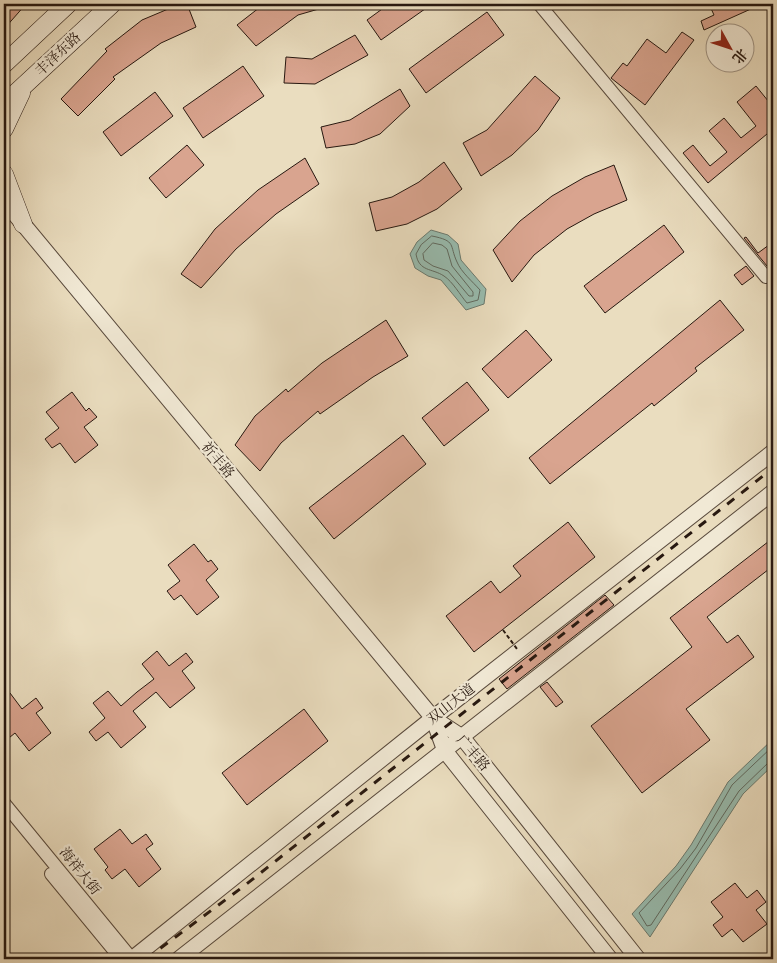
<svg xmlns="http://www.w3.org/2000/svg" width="777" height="963" font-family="Alegreya,'Noto Serif SC',serif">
	<rect width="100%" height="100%" fill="#eaddbf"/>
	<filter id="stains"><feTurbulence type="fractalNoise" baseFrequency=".004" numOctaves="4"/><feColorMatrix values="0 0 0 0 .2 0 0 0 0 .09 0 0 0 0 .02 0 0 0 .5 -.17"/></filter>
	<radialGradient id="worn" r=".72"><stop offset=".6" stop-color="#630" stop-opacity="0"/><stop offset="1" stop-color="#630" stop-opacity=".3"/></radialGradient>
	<g fill="#98bcaf" stroke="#6b7a6f">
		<polygon points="431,230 448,235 458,244 461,260 486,289 484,304 466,310 441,280 428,276 415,268 410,254 417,242"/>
		<polygon points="773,739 773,765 743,794 650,937 632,914 676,866 691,845 728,782"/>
	</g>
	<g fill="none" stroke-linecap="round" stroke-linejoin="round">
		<g stroke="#606a60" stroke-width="1">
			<path d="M432 236C457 241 449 245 457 262 461 272 473 282 480 290L478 300 467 303C460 295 453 282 444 276 432 268 419 272 416 254L421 245Z"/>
			<polygon points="433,243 442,245 447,249 452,266 473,292 473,296 469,296 448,271 433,266 424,260 423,254"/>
			<polyline points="773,746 732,785 696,848 680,869 639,913 647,926 651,925 739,791 768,763 773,762"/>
		</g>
	</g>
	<g fill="#d9a48f" stroke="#271810">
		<polygon points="4,4 26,4 4,29"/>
		<polygon points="180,4 187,4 196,27 161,43 113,77 115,79 78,116 61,99 107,51 105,49 142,20"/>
		<polygon points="264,4 329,4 329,6 298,15 256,46 237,25"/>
		<polygon points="389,4 432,4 381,40 367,20"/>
		<polygon points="709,4 762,4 704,30 701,21 714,15"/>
		<polygon points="487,12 504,35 426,93 409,69"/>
		<polygon points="682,32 694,40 645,105 611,78 623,63 627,66 647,39 666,53"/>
		<polygon points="355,35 368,55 315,84 284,83 286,57 312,59"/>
		<polygon points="243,66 264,96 203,138 183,108"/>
		<polygon points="535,76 560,98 538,130 512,155 481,176 463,143 487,130"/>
		<polygon points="756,86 773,107 773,129 708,183 683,153 693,145 710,166 727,152 709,131 724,118 741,138 756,126 737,102"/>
		<polygon points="400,89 410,106 380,134 355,144 326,148 321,127 350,120"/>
		<polygon points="155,92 173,116 121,156 103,132"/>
		<polygon points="187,145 204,165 166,198 149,178"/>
		<polygon points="305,158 319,184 276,214 236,249 201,288 181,274 215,229 258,190"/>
		<polygon points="444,162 462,189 437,209 407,224 376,231 369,203 392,197 419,182"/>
		<polygon points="614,165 627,200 594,214 567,229 534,255 512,282 493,250 520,221 552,196 585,177"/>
		<polygon points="664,225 684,252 605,313 584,286"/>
		<polygon points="746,237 758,253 773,242 773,262 767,266 744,238"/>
		<polygon points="746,266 754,276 742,285 734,275"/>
		<polygon points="720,300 744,330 695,368 697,371 654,406 652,403 550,484 529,458"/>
		<polygon points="386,320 408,356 373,377 320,414 318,411 281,443 260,471 235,445 255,416 286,389 288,392 322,363"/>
		<polygon points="526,330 552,360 508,398 482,369"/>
		<polygon points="467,382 489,410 444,446 422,418"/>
		<polygon points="72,392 86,411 89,408 97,417 84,427 98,445 75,463 60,443 52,448 45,439 59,428 46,412"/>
		<polygon points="403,435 426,464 334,539 309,508"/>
		<polygon points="568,522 595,557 474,652 446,616 491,581 500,593 521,576 513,566"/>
		<polygon points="773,538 773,566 707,617 727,643 738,635 754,657 686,709 710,740 642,793 591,726 692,647 670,618"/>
		<polygon points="194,544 208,562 211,560 218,569 206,580 219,597 197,615 181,595 174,600 167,591 180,581 168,565"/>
		<polygon points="605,595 614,605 507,689 499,679"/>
		<polygon points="157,651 169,666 186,653 193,662 182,671 195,688 170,708 156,692 133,711 146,727 121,748 108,732 96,741 89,732 105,718 93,703 108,691 121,706 137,692 154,679 142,664"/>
		<polygon points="547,682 563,702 556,707 540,687"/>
		<polygon points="10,693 22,709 36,698 43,708 36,713 51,733 29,751 15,733 4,742 4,697"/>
		<polygon points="304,709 328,741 247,805 222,773"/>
		<polygon points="120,829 132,844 146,834 153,844 146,849 161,869 139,887 125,869 112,879 105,870 108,867 94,849"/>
		<polygon points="735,883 747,898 757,890 766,902 756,910 767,924 743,942 732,929 722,937 713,925 723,917 711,902"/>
	</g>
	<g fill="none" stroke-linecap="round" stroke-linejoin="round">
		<g stroke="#58493c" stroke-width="14">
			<g id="minor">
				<polyline points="539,4 766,277"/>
				<polyline points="4,803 132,959"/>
				<polyline points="51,874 121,959"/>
			</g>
		</g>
		<g stroke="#58493c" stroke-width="17">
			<g id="tertiary">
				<polyline points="4,201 433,718 462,737 638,959"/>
				<polyline points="433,718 445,751 610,959"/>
				<polyline points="132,959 433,718 773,452"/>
				<polyline points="179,959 773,492"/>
			</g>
		</g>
		<g stroke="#271810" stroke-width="19">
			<g id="secondary">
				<polyline points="4,64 68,4"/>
				<polyline points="4,104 112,4"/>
				<polyline points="4,129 21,93"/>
				<polyline points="4,174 23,224"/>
			</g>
		</g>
		<use href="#minor" stroke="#f1e9d5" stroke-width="12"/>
		<use href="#tertiary" stroke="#f1e9d5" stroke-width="15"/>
		<use href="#secondary" stroke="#f1e9d5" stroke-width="18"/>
		<polyline stroke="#271810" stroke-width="3" stroke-dasharray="9 9" stroke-linecap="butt" points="146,959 244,886 773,468"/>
		<polyline stroke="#271810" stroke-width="2" stroke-dasharray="4 2.5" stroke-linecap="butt" points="503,630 517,649"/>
	</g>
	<g text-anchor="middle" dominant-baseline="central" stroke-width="4.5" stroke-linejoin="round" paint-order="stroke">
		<g font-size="14" fill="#271810" stroke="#f1e9d5">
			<text transform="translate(58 54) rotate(-43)">丰泽东路</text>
			<text transform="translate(218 460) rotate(50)">祈丰路</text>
			<text transform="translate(451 704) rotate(-38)">双山大道</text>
			<text transform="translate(473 753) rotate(49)">广丰路</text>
			<text transform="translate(80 871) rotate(51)">海祥大街</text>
		</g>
	</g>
	<rect width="777" height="963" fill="none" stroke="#eaddbf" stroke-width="20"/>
	<rect x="5" y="5" width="767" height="953" fill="none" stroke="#271810" stroke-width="2.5"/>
	<rect x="10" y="10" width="757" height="943" fill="none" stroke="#271810"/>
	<g transform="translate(730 48) rotate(130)"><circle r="24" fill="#f1e9d5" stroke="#a09586"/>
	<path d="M0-4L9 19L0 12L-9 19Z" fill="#8f2418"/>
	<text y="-8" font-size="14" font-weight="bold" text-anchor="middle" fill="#271810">北</text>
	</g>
	<rect width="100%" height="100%" filter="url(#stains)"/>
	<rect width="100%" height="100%" fill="url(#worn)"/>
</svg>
